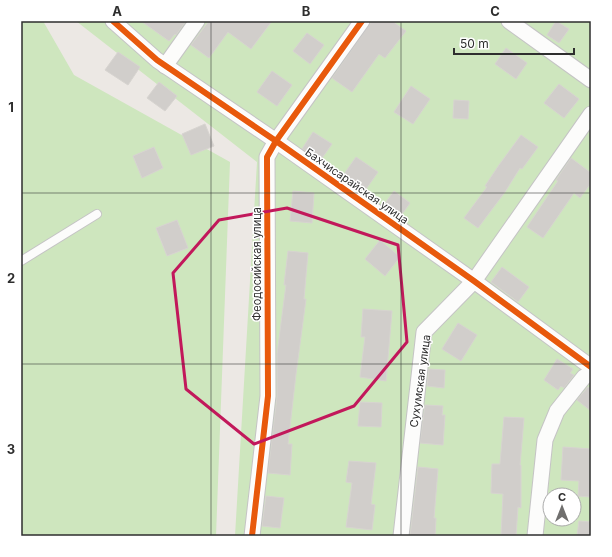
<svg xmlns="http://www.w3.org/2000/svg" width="612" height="557" font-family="Inter,sans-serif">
	<rect width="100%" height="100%" fill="#ece8e4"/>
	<g fill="#cee6be" fill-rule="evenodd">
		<path d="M21 21H43L74 75 230 162 216 536H21ZM154 147 163 168 142 177 133 156ZM177 220 187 248 167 256 156 228Z"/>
		<path d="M76 21H591V536H235L257 162ZM550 495H574V519H550Z"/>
	</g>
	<g fill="#d1cecb" stroke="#d7d4d0">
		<polygon points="141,21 186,21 176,35 175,34 169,41"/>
		<polygon points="209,21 272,21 251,49 228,32 209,58 191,45"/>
		<polygon points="372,21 392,21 406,31 385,58 379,54 352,92 332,78"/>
		<polygon points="556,21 569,29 559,43 547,35"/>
		<polygon points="307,33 324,45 310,64 293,51"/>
		<polygon points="506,48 527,63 516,79 495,64"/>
		<polygon points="118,52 140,67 128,85 105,70"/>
		<polygon points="272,71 292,85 277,106 257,92"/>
		<polygon points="159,82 177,96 165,111 147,98"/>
		<polygon points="559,84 579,99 564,118 544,103"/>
		<polygon points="411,86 430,99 413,124 394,112"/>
		<polygon points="454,100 469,101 468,119 453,118"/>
		<polygon points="205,124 214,146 191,155 182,134"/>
		<polygon points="313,132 332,144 320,161 302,149"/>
		<polygon points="521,135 538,147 522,169 520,168 505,192 478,228 464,218 487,187 485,186 499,165"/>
		<polygon points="154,147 163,168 142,178 133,156"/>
		<polygon points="356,157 378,172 364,192 342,177"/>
		<polygon points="571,158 591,173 591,183 580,198 574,193 543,238 527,227 558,181 556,180"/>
		<polygon points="293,191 314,193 312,223 290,221"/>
		<polygon points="394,191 410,203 400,217 383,206"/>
		<polygon points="177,220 188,248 167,256 156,228"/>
		<polygon points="380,240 400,257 385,276 365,259"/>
		<polygon points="288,251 308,253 304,299 306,299 296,374 288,444 292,444 290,475 268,473 277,397 277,354 286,285 284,285"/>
		<polygon points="502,267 529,287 518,302 491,282"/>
		<polygon points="363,309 392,311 386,381 360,377 365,337 361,337"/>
		<polygon points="458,323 477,335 461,361 442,349"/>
		<polygon points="557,359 573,369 570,373 574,375 564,388 561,386 558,390 544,380"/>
		<polygon points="429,369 445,370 444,388 427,386"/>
		<polygon points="588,387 591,389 591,411 577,400"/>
		<polygon points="360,402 382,403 381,427 358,426"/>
		<polygon points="425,405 443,406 442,415 445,415 443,445 420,443"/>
		<polygon points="504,417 524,418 520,465 521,465 521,508 518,507 516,536 501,536 503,494 491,493 492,464 500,464"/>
		<polygon points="563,447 591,449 591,497 578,496 579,481 561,480"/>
		<polygon points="349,461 376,463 371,504 375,505 372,530 346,527 352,483 346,482"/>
		<polygon points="418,467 438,469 434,518 436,518 435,536 410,536"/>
		<polygon points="266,496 284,498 280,528 262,526"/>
		<polygon points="579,521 591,522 591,536 577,536"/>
	</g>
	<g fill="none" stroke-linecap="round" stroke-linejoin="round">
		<g stroke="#c5c4c5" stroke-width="10">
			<polyline id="service" points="21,261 97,214"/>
		</g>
		<g stroke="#c5c4c5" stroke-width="17">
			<g id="minor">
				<polyline points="113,21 157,60 276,141 474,281 591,367"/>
				<polyline points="509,21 591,80"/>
				<polyline points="165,66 197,21"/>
				<polyline points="252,536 268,396 267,157 276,141 362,21"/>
				<polyline points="401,536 424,332 474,281 591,114"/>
				<polyline points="535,536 545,440 557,411 584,377 591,373"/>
			</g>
		</g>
		<use href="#service" stroke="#fcfcfb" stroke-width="8"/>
		<use href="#minor" stroke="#fcfcfb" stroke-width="15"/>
		<g stroke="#fff" stroke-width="8">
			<g id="cycleway">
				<polyline points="113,21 157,60 276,141 474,281 591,367"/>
				<polyline points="252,536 268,396 267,157 276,141 362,21"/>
			</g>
		</g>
		<use href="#cycleway" stroke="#e8590c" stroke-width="6"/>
	</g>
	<path fill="none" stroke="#c2185b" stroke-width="3" stroke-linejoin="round" d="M287 208 398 245 407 342 354 406 254 444 186 389 173 273 219 220Z"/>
	<path fill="none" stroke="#2e2e2e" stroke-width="1" stroke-opacity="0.55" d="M211 21V536M401 21V536M21 193H591M21 364H591"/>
	<g text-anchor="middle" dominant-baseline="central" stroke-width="3" stroke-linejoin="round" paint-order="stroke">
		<g font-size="11" fill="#2e2e2e" stroke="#fff">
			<text transform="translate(357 186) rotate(35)">Бахчисарайская улица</text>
			<text transform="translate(257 264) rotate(-90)">Феодосийская улица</text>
			<text transform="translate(420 381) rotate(-82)">Сухумская улица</text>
		</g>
	</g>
	<rect width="612" height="557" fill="none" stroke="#ffffff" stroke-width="44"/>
	<g transform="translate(562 507)"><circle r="19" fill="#ffffff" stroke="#ababab"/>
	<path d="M0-3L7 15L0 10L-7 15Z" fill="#706f6e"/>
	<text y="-6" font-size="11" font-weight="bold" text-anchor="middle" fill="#2e2e2e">С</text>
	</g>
	<path d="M454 48v6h120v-6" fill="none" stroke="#2e2e2e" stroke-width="2"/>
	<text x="460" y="48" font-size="12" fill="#2e2e2e" stroke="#ffffff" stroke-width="3" paint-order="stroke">50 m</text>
	<rect x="22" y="22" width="568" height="513" fill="none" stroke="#2e2e2e" stroke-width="1.5"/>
	<g font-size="13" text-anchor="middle" font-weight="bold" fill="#2e2e2e">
		<text x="117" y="16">A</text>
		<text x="306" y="16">B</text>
		<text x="495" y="16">C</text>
		<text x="11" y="112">1</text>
		<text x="11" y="283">2</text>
		<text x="11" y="454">3</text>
	</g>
</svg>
